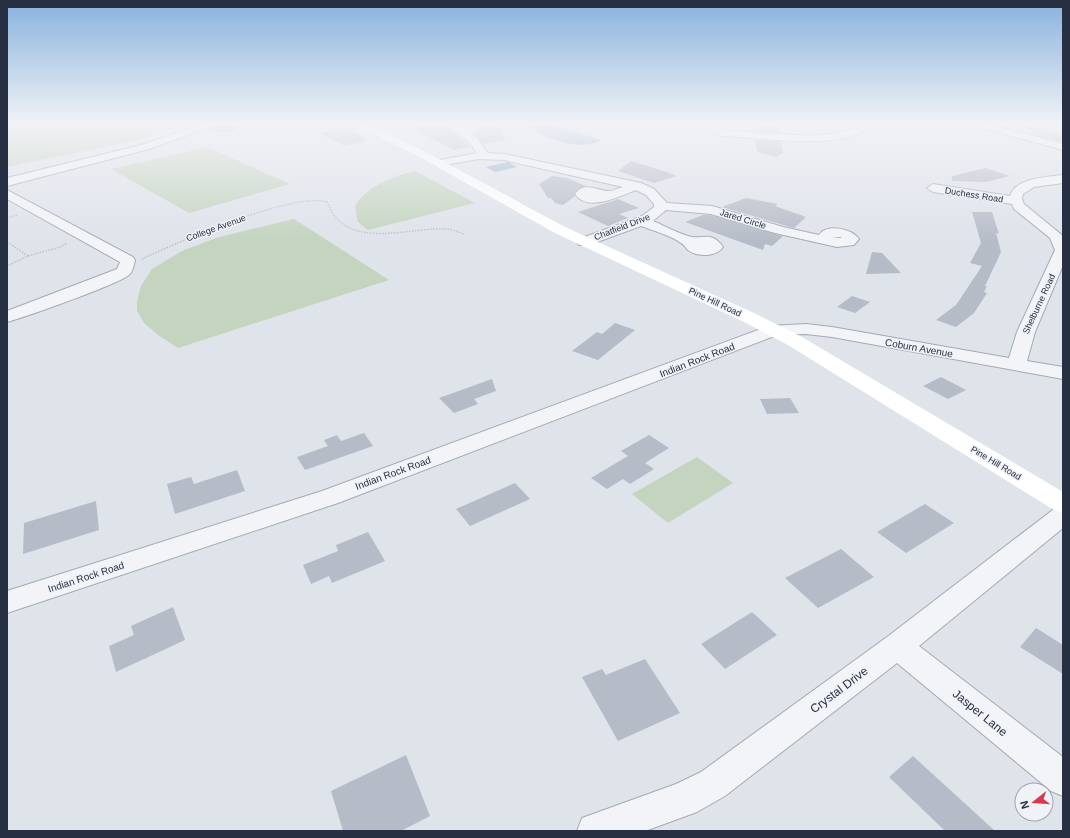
<svg xmlns="http://www.w3.org/2000/svg" width="1070" height="838" font-family="Arial,sans-serif">
	<rect width="100%" height="100%" fill="#dfe3ea"/>
	<g fill="#c4d4bf">
		<polygon points="7,123 195,123 133,141 7,167"/>
		<polygon points="207,147 290,184 189,213 111,169"/>
		<path d="M415 171 475 203 368 230 358 222 355 206C368 185 392 177 415 171Z"/>
		<polygon points="294,219 389,280 178,348 158,335 144,323 137,311 137,301 141,286 152,269 182,251 219,237"/>
		<polygon points="697,457 733,483 668,523 632,494"/>
	</g>
	<g fill="#97afcd">
		<path d="M229 123 236 124 238 127C233 133 217 134 210 130V128L220 124Z"/>
		<path d="M524 123H545L601 140C580 153 541 137 524 123Z"/>
		<polygon points="508,162 517,167 495,172 486,167"/>
	</g>
	<g fill="#b6bcc7">
		<polygon points="402,123 458,123 450,129 470,147 454,150"/>
		<polygon points="471,123 500,123 505,140 483,144 474,134 480,129 479,125"/>
		<polygon points="753,124 778,125 779,133 754,131"/>
		<polygon points="1024,125 1063,136 1063,142 1034,135"/>
		<polygon points="346,128 367,139 363,139 367,141 345,146 320,133"/>
		<polygon points="755,140 781,142 783,153 776,157 757,152"/>
		<polygon points="631,161 664,171 677,176 654,183 618,171"/>
		<polygon points="986,168 1010,176 986,182 952,181 952,176"/>
		<polygon points="552,176 567,178 586,186 578,189 574,193 575,196 563,205 555,203 551,198 548,198 539,184"/>
		<polygon points="746,198 778,204 775,206 806,217 794,228 722,207"/>
		<polygon points="618,199 639,208 619,214 628,218 608,226 578,212"/>
		<polygon points="972,212 992,212 999,234 996,233 1001,252 985,286 987,286 984,292 987,293 974,313 956,327 936,320 956,305 982,266 970,263 981,243"/>
		<polygon points="703,215 711,215 783,236 772,246 765,244 763,250 685,222"/>
		<polygon points="872,252 882,253 901,273 866,274"/>
		<polygon points="852,296 870,302 855,313 837,307"/>
		<polygon points="615,323 635,330 598,360 572,351 597,332 602,334"/>
		<polygon points="941,377 966,390 948,399 923,386"/>
		<polygon points="492,379 496,391 474,399 478,404 454,413 439,398"/>
		<polygon points="790,398 799,413 767,414 760,399"/>
		<polygon points="364,433 373,446 305,470 297,457 328,446 324,440 337,435 341,441"/>
		<polygon points="649,435 669,448 645,463 654,469 630,484 623,479 607,489 591,478 628,456 621,451"/>
		<polygon points="237,470 245,491 175,514 167,484 191,477 194,484"/>
		<polygon points="515,483 530,499 470,526 456,509"/>
		<polygon points="96,501 99,530 23,554 24,523"/>
		<polygon points="925,504 954,523 906,553 877,532"/>
		<polygon points="368,532 385,561 332,583 329,576 311,584 303,565 338,551 336,545"/>
		<polygon points="841,549 874,577 818,608 785,578"/>
		<polygon points="173,607 185,640 116,672 109,646 134,635 131,626"/>
		<polygon points="752,612 777,635 725,669 701,644"/>
		<polygon points="1036,628 1063,645 1063,674 1020,647"/>
		<polygon points="645,659 680,713 618,741 582,677 602,669 606,675"/>
		<polygon points="406,755 430,816 401,831 343,831 331,791"/>
		<polygon points="913,756 995,831 945,831 889,777"/>
	</g>
	<g fill="none" stroke-linecap="round" stroke-linejoin="round">
		<g stroke="#a4aab4" stroke-width="2">
			<g id="street">
				<polygon points="206,123 221,123 149,149 7,186 7,178 141,145"/>
				<path d="M461 123 478 126 479 128 476 132 470 133 477 138 488 153 504 154 641 183 654 189 667 203 712 206 783 227 819 235C827 223 852 229 859 239L854 245 837 247 775 233 711 214 666 210 653 221C665 226 679 234 692 237 705 239 712 231 723 247 716 257 699 257 689 251 686 249 684 244 681 243 670 235 654 231 641 226L589 245H579L577 242 579 239 642 216 654 207V204L646 195 636 190C620 196 588 213 575 194 585 180 598 192 611 191 614 190 619 188 623 187L504 160 479 159 439 166 435 165 433 163 435 161 477 153 469 142 451 129ZM840 237 842 238H832Z"/>
				<path d="M862 123H873C849 153 758 137 722 136L717 133 722 130C756 131 836 145 862 123Z"/>
				<polygon points="968,123 985,123 1063,144 1063,150 970,125"/>
				<path d="M1063 175V183L1034 187 1023 194 1022 199 1024 204 1063 236V265L1035 332 1027 361 1063 367V379L832 337 806 334 777 335 338 503 7 613V591L322 491 769 326 806 324 832 327 1009 358 1017 332 1055 250 1050 238 1014 209 1012 204 933 192 927 188 933 184 1010 196C1015 178 1047 177 1063 175Z"/>
				<path d="M7 190 133 257 135 260C134 264 133 271 130 274 122 283 23 318 7 322V311L117 269 120 262 7 199Z"/>
				<polygon points="1063,506 1063,528 919,646 1063,757 1063,796 1051,791 897,663 725,796 697,812 645,831 577,831 582,818 676,784 701,772 887,637 1054,509"/>
			</g>
		</g>
		<g stroke="#bdc1c8" stroke-width="1.5" stroke-dasharray="1.5 1.5" stroke-linecap="butt">
			<polyline points="7,218 17,215"/>
			<polyline points="7,242 28,256 7,266"/>
			<polyline points="28,256 60,247 67,243"/>
			<path d="M142 259C178 242 292 192 327 202 330 207 332 214 336 218 362 246 413 227 446 229 452 229 458 232 464 234"/>
		</g>
		<use href="#street" fill="#f2f4f7" fill-rule="evenodd"/>
		<polygon fill="#fff" fill-rule="evenodd" points="350,123 364,123 424,151 565,227 756,314 802,337 1063,492 1063,513 1054,510 788,345 744,322 555,233 416,155"/>
	</g>
	<linearGradient id="sky" x2="0" y2="1"><stop stop-color="#87b2dd"/><stop offset="0.51" stop-color="#f1f2f6"/><stop offset="1" stop-color="#f1f2f6" stop-opacity="0"/></linearGradient>
	<rect width="1070" height="241" fill="url(#sky)"/>
	<g text-anchor="middle" dominant-baseline="central" stroke-width="3" stroke-linejoin="round" paint-order="stroke">
		<g font-size="9" fill="#263042" stroke="#eff2f7">
			<text transform="translate(974 195) rotate(9)">Duchess Road</text>
			<text transform="translate(743 219) rotate(17)">Jared Circle</text>
			<text transform="translate(622 227) rotate(-21)">Chatfield Drive</text>
			<text transform="translate(216 228) rotate(-20)">College Avenue</text>
			<text transform="translate(715 302) rotate(25)">Pine Hill Road</text>
			<text transform="translate(1039 304) rotate(-65)">Shelburne Road</text>
			<text transform="translate(996 463) rotate(31)">Pine Hill Road</text>
		</g>
		<g font-size="10" fill="#263042" stroke="#eff2f7">
			<text transform="translate(919 348) rotate(10)">Coburn Avenue</text>
			<text transform="translate(697 360) rotate(-21)">Indian Rock Road</text>
			<text transform="translate(393 473) rotate(-20)">Indian Rock Road</text>
			<text transform="translate(86 577) rotate(-18)">Indian Rock Road</text>
		</g>
		<g font-size="12" fill="#263042" stroke="#eff2f7">
			<text transform="translate(839 690) rotate(-37)">Crystal Drive</text>
			<text transform="translate(980 713) rotate(39)">Jasper Lane</text>
		</g>
	</g>
	<rect width="1070" height="838" fill="none" stroke="#263042" stroke-width="16"/>
	<g transform="translate(1034 802) rotate(253)"><circle r="19" fill="#eff2f7" stroke="#9fa4af"/>
	<path d="M0-3L7 15L0 10L-7 15Z" fill="#d9394c"/>
	<text y="-6" font-size="11" font-weight="bold" text-anchor="middle" fill="#263042">N</text>
	</g>
</svg>
